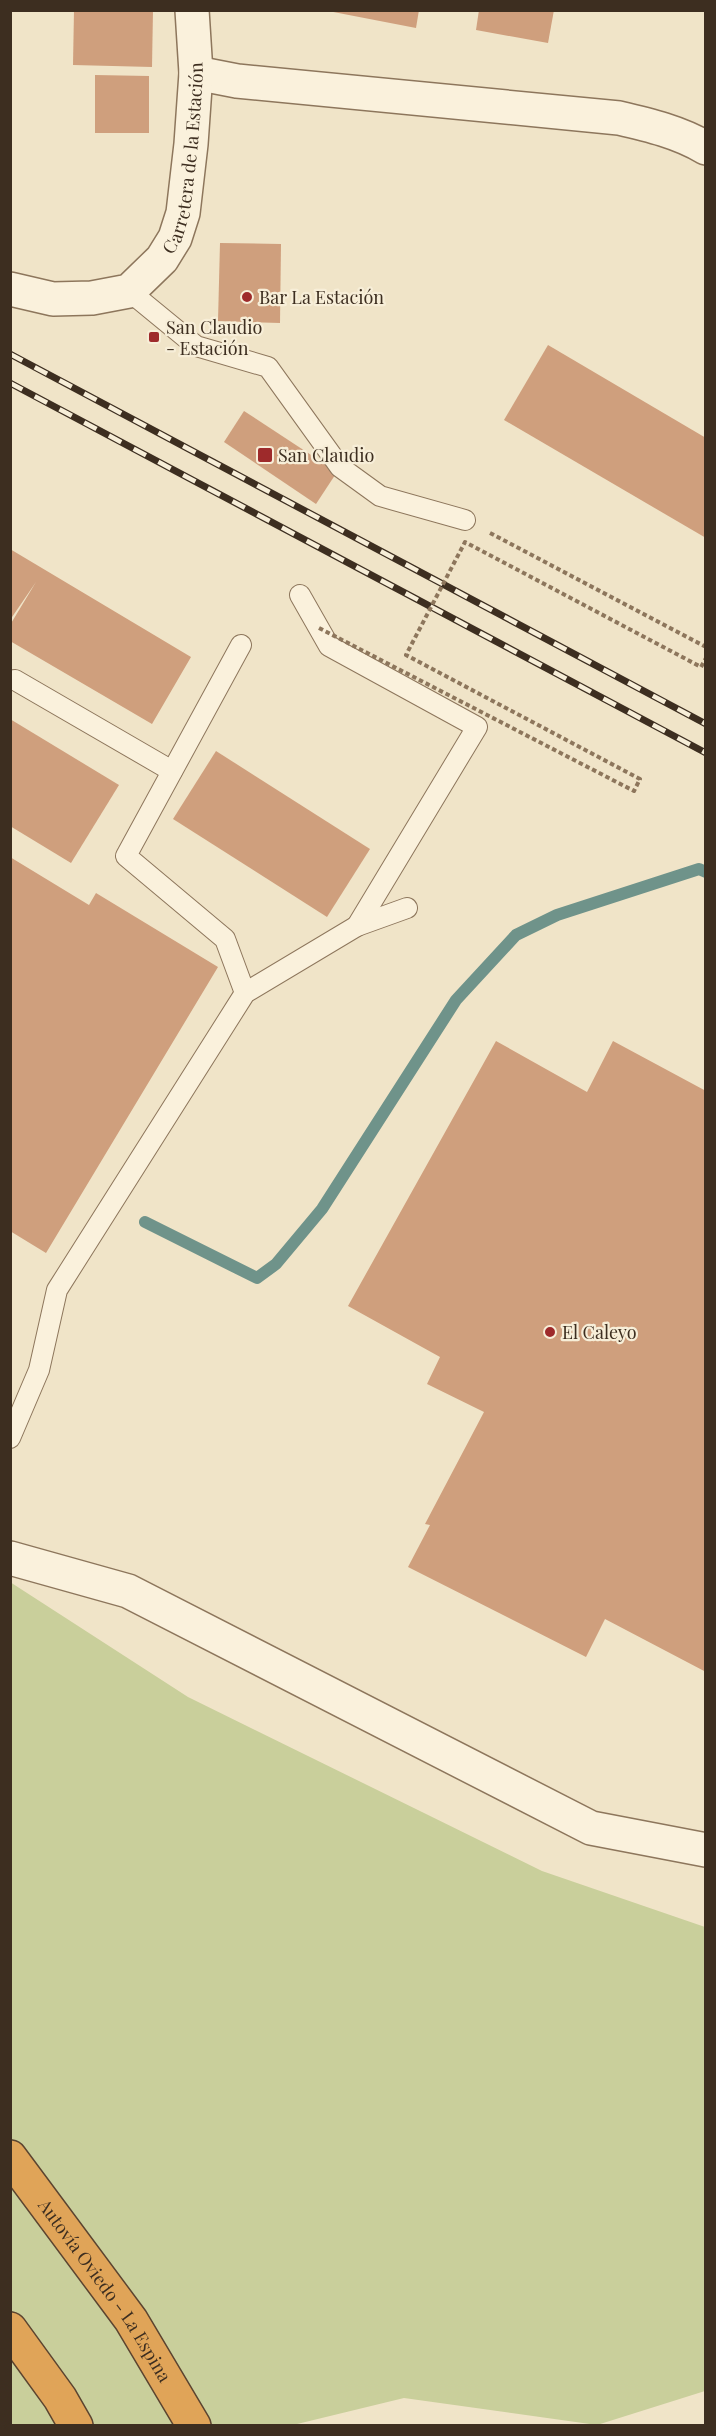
<svg xmlns="http://www.w3.org/2000/svg" width="716" height="2436" font-family="'Playfair Display',serif">
	<rect width="100%" height="100%" fill="#f0e4c8"/>
	<polygon fill="#c9cf9b" points="10,1582 188,1697 542,1871 705,1927 705,2391 597,2425 404,2398 293,2425 11,2425"/>
	<g fill="none" stroke-linecap="round" stroke-linejoin="round">
		<polyline stroke="#6f938a" stroke-width="12" points="145,1222 257,1278 276,1264 322,1209 456,1000 516,935 557,915 699,869 706,872"/>
	</g>
	<g fill="#cf9f7d">
		<polygon points="74,10 153,10 152,67 73,65"/>
		<polygon points="323,10 419,10 416,28"/>
		<polygon points="479,10 554,10 548,43 476,30"/>
		<polygon points="95,75 149,76 149,133 95,133"/>
		<polygon points="220,243 281,244 280,323 218,321"/>
		<polygon points="548,345 706,438 706,538 504,420"/>
		<polygon points="244,411 337,472 316,504 224,442"/>
		<polygon points="10,549 191,657 152,724 10,641 10,625 36,582 10,620"/>
		<polygon points="10,719 119,785 71,863 10,826"/>
		<polygon points="216,751 370,849 327,917 173,819"/>
		<polygon points="10,857 89,905 96,893 218,967 46,1253 10,1231"/>
		<polygon points="496,1041 587,1092 613,1041 706,1091 706,1672 605,1619 586,1657 408,1567 430,1525 425,1524 484,1412 427,1384 440,1357 348,1306"/>
	</g>
	<g fill="none" stroke-linecap="round" stroke-linejoin="round">
		<g stroke="#8d765c" stroke-width="22">
			<g id="service">
				<polyline points="129,291 196,346 268,367 340,467 380,496 465,520"/>
				<polyline points="300,595 329,646 477,727 357,926"/>
				<polyline points="241,645 126,856 225,939 245,993"/>
				<polyline points="15,680 172,771"/>
				<polyline points="10,1438 39,1370 57,1290 245,993 357,926 407,908"/>
			</g>
		</g>
		<g stroke="#8d765c" stroke-width="36">
			<g id="minor">
				<path d="M196 73 237 81 619 118C649 125 679 132 706 148"/>
				<polyline points="10,1558 128,1591 591,1828 706,1850"/>
			</g>
		</g>
		<g stroke="#8d765c" stroke-width="36">
			<g id="tertiary">
				<path id="s1" d="M10 289 53 299 92 298 129 291 162 259 175 238 183 213 191 144 196 73 192 10"/>
			</g>
		</g>
		<g stroke="#5b4430" stroke-width="36">
			<g id="motorway">
				<path id="s2" d="M10 2157 131 2320 194 2426"/>
				<polyline points="10,2329 60,2398 76,2426"/>
			</g>
		</g>
		<polyline stroke="#8d765c" stroke-width="4" stroke-dasharray="4.5 3" stroke-linecap="butt" points="490,533 706,647"/>
		<use href="#service" stroke="#faf1dc" stroke-width="20"/>
		<use href="#minor" stroke="#faf1dc" stroke-width="33"/>
		<use href="#tertiary" stroke="#faf1dc" stroke-width="33"/>
		<use href="#motorway" stroke="#e0a458" stroke-width="33"/>
		<g stroke="#3d2e20" stroke-width="7">
			<g id="rail">
				<polyline points="10,354 706,724"/>
				<polyline points="10,383 706,753"/>
			</g>
		</g>
		<use href="#rail" stroke="#f7eed8" stroke-width="4.5" stroke-dasharray="14" stroke-linecap="butt"/>
		<polyline stroke="#8d765c" stroke-width="4" stroke-dasharray="4.5 3" stroke-linecap="butt" points="319,628 634,791 640,779 406,655 465,542 701,667 706,658"/>
	</g>
	<g fill="#9e2a2b" stroke="#f7eed8" stroke-width="2">
		<circle cx="247" cy="297" r="6"/>
		<rect x="148" y="331" width="12" height="12" rx="3"/>
		<rect x="257" y="447" width="16" height="16" rx="3"/>
		<circle cx="550" cy="1332" r="6"/>
	</g>
	<g text-anchor="middle" dominant-baseline="central" stroke-width="4.5" stroke-linejoin="round" paint-order="stroke">
		<g font-size="18" fill="#3d2e20" stroke="#f7eed8">
			<text stroke="none"><textPath href="#s1" startOffset="272">Carretera de la Estación</textPath></text>
			<text stroke="none"><textPath href="#s2" startOffset="164">Autovía Oviedo - La Espina</textPath></text>
		</g>
		<g font-size="18" fill="#3d2e20" stroke="#f7eed8" text-anchor="start">
			<text x="259" y="297">Bar La Estación</text>
			<text x="166" y="327">San Claudio<tspan x="166" dy="21">- Estación</tspan></text>
			<text x="278" y="455">San Claudio</text>
			<text x="562" y="1332">El Caleyo</text>
		</g>
	</g>
	<rect width="716" height="2436" fill="none" stroke="#3d2e20" stroke-width="24"/>
</svg>
